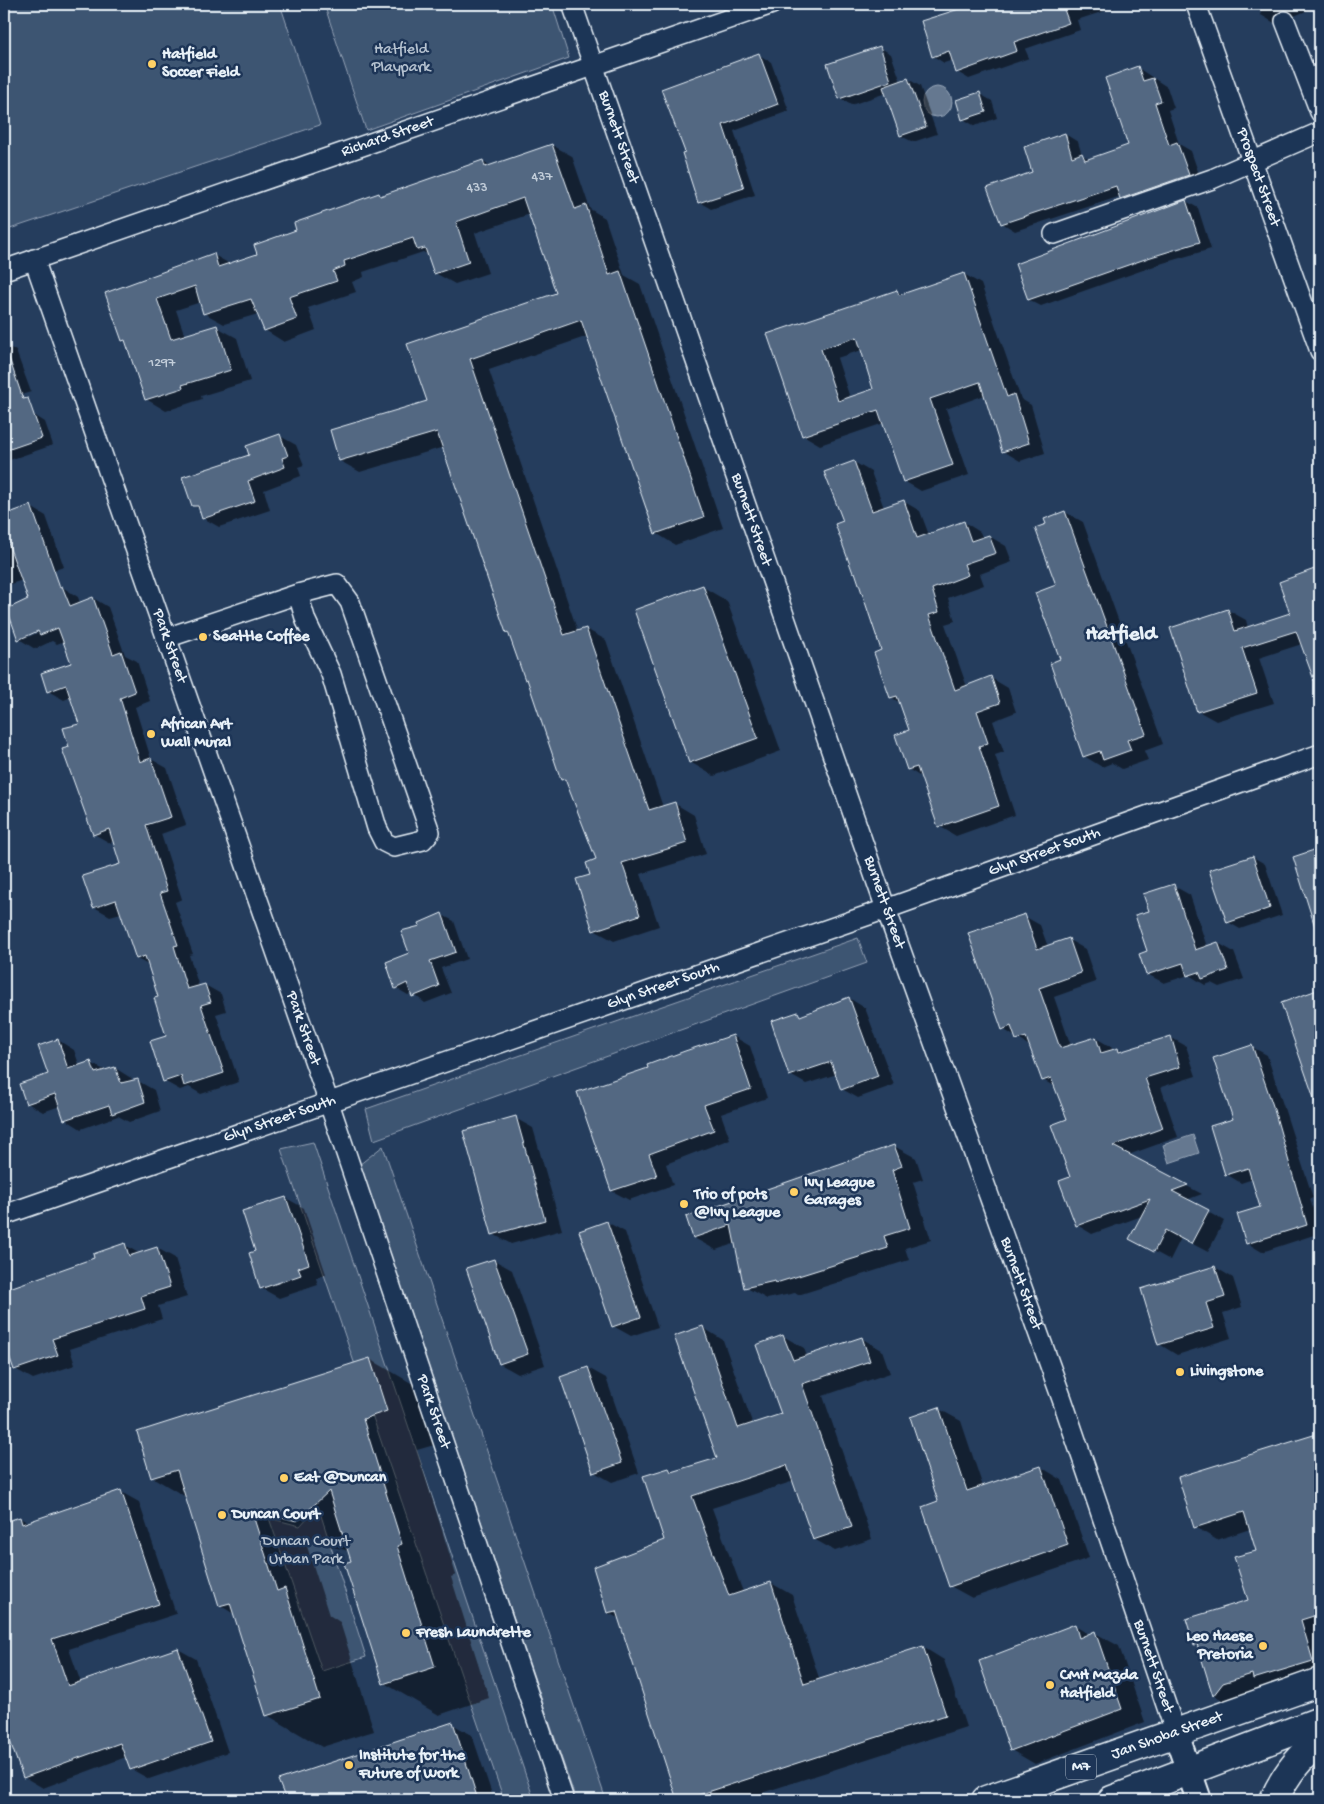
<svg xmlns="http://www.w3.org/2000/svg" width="1324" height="1804" font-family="'Gochi Hand',sans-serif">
	<rect width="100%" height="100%" fill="#253d5d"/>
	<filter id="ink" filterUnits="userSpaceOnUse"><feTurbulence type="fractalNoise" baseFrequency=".02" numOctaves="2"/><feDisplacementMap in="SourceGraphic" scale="10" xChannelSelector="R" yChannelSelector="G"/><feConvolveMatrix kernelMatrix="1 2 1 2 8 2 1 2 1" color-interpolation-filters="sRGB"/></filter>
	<g filter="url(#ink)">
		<g fill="#3e5472" stroke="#93a2b5">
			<polygon points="4,4 280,4 320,125 4,231"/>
			<polygon points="324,4 552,4 569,58 366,130"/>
			<polygon points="858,938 867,963 374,1140 366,1109"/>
			<polygon points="313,1142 534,1800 504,1800 281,1149"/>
			<polygon points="383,1146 606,1800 576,1800 359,1165"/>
			<polygon points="318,1506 366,1657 322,1671 269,1518 300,1526"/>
		</g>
		<g fill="#657890" stroke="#99a8ba">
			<circle cx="937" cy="102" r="15"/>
			<polygon points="1193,1135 1199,1153 1169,1163 1163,1145"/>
		</g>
		<g fill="#0007" fill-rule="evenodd">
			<polygon points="974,4 1126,4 1077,20 1080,30 1025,49 1029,58 969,79 957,72 953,60 944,63 933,56"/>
			<polygon points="1259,4 1320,4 1320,5 1276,24 1261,15"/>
			<polygon points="879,47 891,54 901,82 908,79 920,86 937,134 913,142 901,136 886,93 851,105 840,98"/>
			<polygon points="759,55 771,62 789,111 734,131 755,195 711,209 699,202 686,153"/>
			<polygon points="1138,68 1167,87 1174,108 1168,110 1179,144 1191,151 1202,183 1135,206 1121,196 1015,231 1002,223 1033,173 1065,134 1078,142 1082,155 1090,159 1130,145"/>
			<polygon points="980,94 992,101 997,118 975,126 963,119"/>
			<polygon points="552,145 572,156 590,209 605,218 624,275 640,284 723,528 675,545 656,533 588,336 489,370 578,632 586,629 606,640 663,807 674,803 694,815 706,854 641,874 659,926 614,941 594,930 592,876 597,860 568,782 562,779 528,680 526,679 510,634 507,632 444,447 360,472 340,461 429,402 409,344 558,294 530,214 475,233 488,273 455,284 435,273 429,255 423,252 363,272 364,277 352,282 356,292 308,308 316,330 284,342 265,330 258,314 224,324 204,313 201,302 176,310 185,336 217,327 237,338 250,381 201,396 202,399 166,411 146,399 128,343 123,340 106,294 214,255 230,264 259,255 298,230 378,194 383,197 482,161 491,166"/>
			<polygon points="1186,201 1198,208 1211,249 1163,263 1041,306 1029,300"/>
			<path d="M964 274 981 284 1021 399 1031 405 1045 453 1020 461 1003 451 985 395 946 409 969 475 921 491 904 481 884 423 820 445 803 435 769 335 897 291 903 295ZM862 350 875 390 850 398 837 358Z"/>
			<polygon points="4,344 16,351 31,392 4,400"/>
			<polygon points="34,415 45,422 53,445 4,462 4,426"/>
			<polygon points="280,436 296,445 304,465 298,467 301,476 264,490 270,510 219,527 203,518 200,509 193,505 251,455"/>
			<polygon points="854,462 871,472 884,508 903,501 920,511 929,535 964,522 980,532 983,539 989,536 1006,546 1012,562 980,574 984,585 948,598 955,621 945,624 967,687 991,678 1008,688 1016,712 993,721 1004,752 995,755 1015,815 956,836 939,826 921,777 908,769 910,731 900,703 891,697 883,651 858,574 854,572 845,522"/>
			<polygon points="31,507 46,516 64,567 4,586 4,517"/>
			<polygon points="1065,512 1083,522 1163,744 1144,751 1148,760 1122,769 1112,763 1102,767 1084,756 1062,660 1058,586 1048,525"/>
			<polygon points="1320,568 1320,679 1314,675 1302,644 1259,658 1274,703 1216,721 1198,711 1228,610 1246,620 1248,628 1292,614 1280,583"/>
			<path d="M59 585 78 597 80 603 93 598 108 607 125 655 137 661 150 701 135 707 151 759 167 768 186 825 161 834 182 899 175 902 193 954 189 955 199 987 205 985 221 994 226 1011 216 1014 239 1082 201 1094 189 1087 180 1090 164 1081 167 1036 150 966 137 959 121 913 110 916 94 907 122 865 114 841 110 843 94 834 71 748 81 724 71 697 64 700 48 691 72 664 64 641 57 644 52 641 35 649 19 639ZM43 627 44 630 28 637V634Z"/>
			<polygon points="703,587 727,601 781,751 714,776 690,762"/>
			<polygon points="1320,850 1320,915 1311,910 1294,858"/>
			<polygon points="1253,857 1265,864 1282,915 1240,929 1228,922"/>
			<polygon points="1174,886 1190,895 1207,947 1218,943 1234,952 1244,979 1219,987 1211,983 1205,985 1189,975 1164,983 1147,974 1150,912"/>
			<polygon points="442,915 454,921 467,959 441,968 451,993 425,1003 412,993 408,995 396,988 422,926"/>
			<polygon points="1024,916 1040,925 1048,947 1069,940 1085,949 1096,982 1054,997 1071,1046 1096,1038 1111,1047 1113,1051 1118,1049 1123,1052 1170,1037 1186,1046 1196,1076 1161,1087 1178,1137 1128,1155 1202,1194 1186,1200 1224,1221 1208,1252 1181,1238 1170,1260 1146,1247 1142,1216 1092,1234 1077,1225 1068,1120 1057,1088 1043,1080 1031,1047 1003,1029"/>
			<polygon points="1320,990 1320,1110 1282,1004"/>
			<polygon points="849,998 865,1008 894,1085 858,1098 842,1089 837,1074 806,1084 790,1075 798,1014 802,1016"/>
			<polygon points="733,1036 750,1046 767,1098 721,1114 730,1139 666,1164 673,1185 629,1200 612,1191 650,1069"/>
			<polygon points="58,1040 74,1050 80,1067 91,1063 106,1071 115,1068 131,1078 133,1082 138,1081 154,1090 160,1111 129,1122 118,1116 81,1129 65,1119 60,1106 43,1112 27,1103 49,1075"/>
			<polygon points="1252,1047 1267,1055 1313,1198 1310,1199 1320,1230 1320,1233 1262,1252 1247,1243 1262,1208 1253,1179 1241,1183 1226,1174 1234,1119"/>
			<polygon points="515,1118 533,1128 562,1230 511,1244 493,1234"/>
			<polygon points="894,1146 916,1158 923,1179 913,1182 931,1240 905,1248 909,1260 798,1295 795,1293 767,1299 745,1287 736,1243 716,1250 694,1238"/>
			<polygon points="286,1198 304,1208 326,1274 316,1278 318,1285 279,1298 261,1288 257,1252"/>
			<polygon points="607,1222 625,1232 658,1327 631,1336 613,1326"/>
			<polygon points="125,1245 140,1254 157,1248 175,1258 187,1297 158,1306 162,1319 70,1349 75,1365 33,1379 15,1369 7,1346 4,1347 4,1291 96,1259"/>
			<polygon points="494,1260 512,1270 545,1365 518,1374 500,1364"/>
			<polygon points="1215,1267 1233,1278 1242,1307 1223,1313 1231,1338 1177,1355 1159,1344"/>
			<polygon points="702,1327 723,1340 753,1425 783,1414 783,1336 804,1348 807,1357 861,1338 882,1350 890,1373 823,1396 872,1539 835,1551 814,1539 794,1481 712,1508 743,1592 771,1583 792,1595 820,1681 923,1647 944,1660 966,1727 740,1800 678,1800 620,1619 608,1613 666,1541 669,1469 675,1472 718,1458"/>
			<polygon points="370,1359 425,1391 441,1443 417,1450 456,1575 451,1577 489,1698 439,1715 384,1683 349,1551 305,1540 329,1615 340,1622 374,1731 322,1747 267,1715 234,1614 221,1606 186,1497 152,1477"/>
			<polygon points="588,1368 606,1378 639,1473 612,1482 594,1472"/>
			<polygon points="939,1409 961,1421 983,1487 1041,1467 1062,1480 1089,1558 972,1598 950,1586 940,1502"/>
			<polygon points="1320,1434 1320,1677 1235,1708 1214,1695 1199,1647 1195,1644 1249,1601 1257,1551 1250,1529 1217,1540 1195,1527 1179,1478"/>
			<polygon points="121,1492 139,1502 176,1614 69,1649 81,1683 178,1649 196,1659 228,1752 149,1779 131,1769 126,1757 43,1788 24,1777 4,1720 4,1523 20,1518 29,1523"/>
			<polygon points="1075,1626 1090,1635 1095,1633 1119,1646 1145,1722 1035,1764 1011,1750"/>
			<polygon points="452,1724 472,1735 494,1800 287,1800 280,1780"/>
		</g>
		<g fill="#536782" stroke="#e8f1f8" fill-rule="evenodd">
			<polygon points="975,4 1062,4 1069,23 1014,42 1017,51 956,73 949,51 932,57 921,21"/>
			<polygon points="880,46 891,81 839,99 827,64"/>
			<polygon points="759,53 778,104 723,125 744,188 698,203 682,153 685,152 661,89"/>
			<polygon points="1138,66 1143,81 1153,78 1161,101 1155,103 1169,145 1177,142 1189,175 1120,199 1116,186 1001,224 987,188 1032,172 1024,147 1065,133 1072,157 1082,153 1085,160 1128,145 1105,78"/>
			<polygon points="908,78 926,127 900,136 883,87"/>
			<polygon points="980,92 986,112 962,120 956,100"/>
			<polygon points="552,144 575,209 586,205 609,275 620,271 704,517 655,534 581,320 470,359 564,635 586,628 649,810 675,802 687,843 622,863 640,915 593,931 576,879 590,875 586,863 596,859 565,779 561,780 527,679 525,680 508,632 506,633 437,432 339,461 330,430 427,401 407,344 556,293 523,198 456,222 469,262 434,274 425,248 417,250 413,238 344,261 345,266 333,271 337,281 289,297 297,319 264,331 251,299 203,314 195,286 157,299 171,339 217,325 231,370 182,385 183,388 145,400 125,340 122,341 105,293 214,253 218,267 257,254 254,245 296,230 294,223 379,193 380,196 483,160 485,167"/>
			<polygon points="1186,200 1200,242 1151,257 1028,300 1015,264"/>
			<path d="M964 273 1007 397 1014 394 1029 443 1002 452 980 382 930 399 953 465 903 482 878 410 802 436 767 334 897 290 899 295ZM857 337 873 389 838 401 821 349Z"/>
			<polygon points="4,352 7,352 23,399 28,398 42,438 4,451"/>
			<polygon points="280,434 288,456 282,458 285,467 248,481 255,501 202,519 198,506 192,506 182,477 249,455 246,446"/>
			<polygon points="854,461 872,511 904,500 917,538 964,521 971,541 989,535 996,553 964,564 968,575 932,589 939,612 929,615 955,690 991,676 1000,703 977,711 988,743 979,746 999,806 938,827 917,767 907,770 895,735 909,730 897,696 890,698 874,653 881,650 855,572 853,573 835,524 843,521 824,472"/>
			<polygon points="31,505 60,587 62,586 70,606 93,597 113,654 121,651 135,692 120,698 140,762 151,758 171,817 146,825 167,891 160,893 178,945 174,946 187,989 205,984 211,1002 201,1005 224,1073 184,1086 181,1076 163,1082 150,1041 166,1036 154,998 158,997 145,956 136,959 116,900 93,908 82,876 120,864 109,829 93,835 62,749 69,747 63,728 79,724 66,685 47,692 41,673 71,663 58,628 40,635 38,631 18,640 7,609 28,599 8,543 4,544 4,515"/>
			<polygon points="1065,511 1146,734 1127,740 1131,750 1103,760 1100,751 1083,757 1050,663 1060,659 1035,593 1056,585 1035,528 1046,524 1044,519"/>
			<polygon points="1320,567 1320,690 1318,691 1296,631 1242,648 1257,693 1197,712 1170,628 1228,609 1235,631 1290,613 1279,582"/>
			<polygon points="703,585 758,738 689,763 634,610"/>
			<polygon points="1320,848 1320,929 1316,930 1293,857"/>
			<polygon points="1253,856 1270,908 1227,923 1209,870"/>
			<polygon points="1174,884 1195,950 1218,942 1228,970 1202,979 1199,972 1187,976 1183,963 1146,975 1139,954 1147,951 1135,915 1149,911 1143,894"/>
			<polygon points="442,913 456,952 430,961 439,986 412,997 407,983 395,989 386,962 409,953 401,931 420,926 419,923"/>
			<polygon points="1025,914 1037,949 1069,938 1081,973 1039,988 1060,1048 1096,1037 1101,1053 1118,1048 1119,1052 1171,1036 1180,1067 1145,1078 1163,1128 1113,1146 1188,1185 1172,1191 1209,1210 1191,1244 1165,1230 1154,1252 1129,1239 1150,1199 1076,1226 1059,1181 1070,1177 1051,1125 1067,1119 1051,1078 1042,1081 1026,1037 1016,1040 1011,1026 1002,1030 968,933"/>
			<polygon points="1320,989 1320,1106 1317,1107 1281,1003"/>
			<polygon points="849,997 878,1076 841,1090 831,1062 789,1076 771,1021 798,1012 800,1016"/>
			<polygon points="733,1035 751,1089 704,1105 714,1130 649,1154 657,1176 611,1191 577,1092 648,1068 647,1065 685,1051"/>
			<polygon points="58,1039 68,1069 91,1061 95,1073 115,1067 121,1083 138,1079 145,1102 112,1114 109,1105 64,1120 55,1094 26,1104 19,1084 48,1074 38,1046"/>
			<polygon points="1252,1045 1273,1106 1307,1225 1246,1244 1237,1214 1260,1207 1248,1168 1225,1175 1210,1126 1233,1119 1213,1058"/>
			<polygon points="516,1116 545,1220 492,1235 463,1131"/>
			<polygon points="894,1145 902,1166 892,1170 910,1228 884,1236 888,1248 776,1283 775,1281 744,1288 731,1225 693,1238 686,1217"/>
			<polygon points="286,1197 309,1264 298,1268 301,1275 260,1289 249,1253 255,1251 242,1211"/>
			<polygon points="607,1221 641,1317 612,1327 579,1231"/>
			<polygon points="125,1243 129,1256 157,1247 170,1287 141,1296 145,1309 52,1339 58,1355 14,1370 4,1341 4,1290 94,1258 93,1254"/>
			<polygon points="494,1259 528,1354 499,1364 466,1268"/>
			<polygon points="1215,1266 1225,1297 1206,1303 1214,1328 1158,1345 1141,1289"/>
			<polygon points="703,1326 738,1428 781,1414 756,1345 783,1335 793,1360 862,1337 870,1361 802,1384 852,1527 813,1540 787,1465 692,1496 729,1596 771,1582 804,1684 923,1646 946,1715 683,1800 677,1800 616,1611 607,1613 593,1567 664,1540 643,1476 669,1468 671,1472 717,1458 674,1336"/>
			<polygon points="370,1358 387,1411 363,1419 402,1544 397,1546 435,1667 383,1684 344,1563 351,1561 329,1491 297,1521 251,1509 277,1591 285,1588 320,1699 266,1716 230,1603 219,1606 177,1470 151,1478 137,1432"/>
			<polygon points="588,1367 622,1463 593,1473 560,1377"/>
			<polygon points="939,1407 967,1491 1041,1466 1068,1545 949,1587 922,1507 938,1501 910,1417"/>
			<polygon points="1320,1433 1320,1614 1301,1620 1313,1661 1253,1679 1252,1674 1223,1683 1213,1696 1197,1644 1194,1645 1186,1619 1248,1600 1234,1557 1256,1551 1244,1512 1194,1528 1178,1477"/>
			<polygon points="121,1490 159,1604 52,1639 68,1686 178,1648 211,1742 130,1770 120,1743 23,1778 4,1724 4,1522 20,1517 22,1524"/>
			<polygon points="1075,1624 1079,1638 1095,1631 1122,1709 1010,1751 979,1661"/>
			<polygon points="453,1722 478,1800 286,1800 278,1780"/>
		</g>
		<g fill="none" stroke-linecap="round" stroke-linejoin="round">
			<g stroke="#e8f1f8" stroke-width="22">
				<g id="minor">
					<path id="s1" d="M572 4 886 909 1062 1399 1176 1734"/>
					<path id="s2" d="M1196 4 1320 351"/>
					<polyline points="1285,21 1320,112"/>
					<polyline points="1054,234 1212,179 1320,132"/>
					<path id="s3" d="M34 259 329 1103 564 1800"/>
					<path id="s4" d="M4 270 772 4"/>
					<polyline points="166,638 298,594 306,621 331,674 377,828 384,842 394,847 423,840 430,832 350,602 337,584 298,594"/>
					<path id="s5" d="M4 1215 886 909 1320 754"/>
				</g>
			</g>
			<g stroke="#e8f1f8" stroke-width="28">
				<polyline id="tertiary" points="1176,1734 1199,1800"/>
			</g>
			<g stroke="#e8f1f8" stroke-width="31">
				<g id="primary">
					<path id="s6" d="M986 1800 1320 1682"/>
					<polyline points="1112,1800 1320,1721"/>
					<path d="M1274 1800C1284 1777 1300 1756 1320 1741"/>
				</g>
			</g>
			<use href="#minor" stroke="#1d3557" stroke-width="19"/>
			<use href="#tertiary" stroke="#1d3557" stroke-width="24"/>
			<use href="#primary" stroke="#1d3557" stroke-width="28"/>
		</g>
	</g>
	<g fill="#ffd166" stroke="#1d3557" stroke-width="2">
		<circle cx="152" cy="64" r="5"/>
		<circle cx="203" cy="637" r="5"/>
		<circle cx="151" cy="734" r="5"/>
		<circle cx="794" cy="1192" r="5"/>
		<circle cx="684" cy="1204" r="5"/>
		<circle cx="1180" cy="1372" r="5"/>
		<circle cx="284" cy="1478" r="5"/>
		<circle cx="222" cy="1515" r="5"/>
		<circle cx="406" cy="1633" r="5"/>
		<circle cx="1263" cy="1646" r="5"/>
		<circle cx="1050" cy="1685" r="5"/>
		<circle cx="349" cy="1765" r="5"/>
	</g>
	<g text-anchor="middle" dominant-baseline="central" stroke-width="5" stroke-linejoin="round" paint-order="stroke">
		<g font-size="14" fill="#c3ceda">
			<text x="542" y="177">437</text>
			<text x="477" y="188">433</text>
			<text x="162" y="363">1297</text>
		</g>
		<rect fill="#1d3557" stroke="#abb9c8" stroke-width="1" x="1066" y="1754.5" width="30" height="25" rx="4"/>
		<g font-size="15" font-weight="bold" fill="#e8f1f8">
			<text x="1081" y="1767">M7</text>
		</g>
		<g font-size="16" fill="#b5c2d0" stroke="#1d3557">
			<text x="401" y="50">Hatfield<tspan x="401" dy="18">Playpark</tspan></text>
			<text x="306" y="1542">Duncan Court<tspan x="306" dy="18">Urban Park</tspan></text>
		</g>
		<g font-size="16" font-weight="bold" fill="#e8f1f8" stroke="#1d3557" text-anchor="start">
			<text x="162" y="55">Hatfield<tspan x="162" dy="18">Soccer Field</tspan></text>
			<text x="213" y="637">Seattle Coffee</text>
			<text x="161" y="725">African Art<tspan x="161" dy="18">Wall Mural</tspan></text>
			<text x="804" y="1183">Ivy League<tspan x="804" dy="18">Garages</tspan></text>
			<text x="694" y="1195">Trio of pots<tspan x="694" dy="18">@Ivy League</tspan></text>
			<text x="1190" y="1372">Livingstone</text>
			<text x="294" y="1478">Eat @Duncan</text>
			<text x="232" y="1515">Duncan Court</text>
			<text x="416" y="1633">Fresh Laundrette</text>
			<text x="1253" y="1637" text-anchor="end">Leo Haese<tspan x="1253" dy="18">Pretoria</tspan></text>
			<text x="1060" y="1676">CMH Mazda<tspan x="1060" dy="18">Hatfield</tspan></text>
			<text x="359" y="1756">Institute for the<tspan x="359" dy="18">Future of Work</tspan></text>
		</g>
		<g font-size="16" fill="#e8f1f8" stroke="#1d3557">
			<text stroke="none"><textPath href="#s4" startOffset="406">Richard Street</textPath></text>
			<text stroke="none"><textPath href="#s1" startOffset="141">Burnett Street</textPath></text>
			<text stroke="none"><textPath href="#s2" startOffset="184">Prospect Street</textPath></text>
			<text stroke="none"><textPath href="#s1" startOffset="546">Burnett Street</textPath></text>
			<text stroke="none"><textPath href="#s3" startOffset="410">Park Street</textPath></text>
			<text stroke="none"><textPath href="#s5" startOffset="1102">Glyn Street South</textPath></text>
			<text stroke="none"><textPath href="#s1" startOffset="951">Burnett Street</textPath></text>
			<text stroke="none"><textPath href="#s5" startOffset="698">Glyn Street South</textPath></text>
			<text stroke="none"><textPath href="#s3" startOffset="815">Park Street</textPath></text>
			<text stroke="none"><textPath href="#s5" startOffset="292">Glyn Street South</textPath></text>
			<text stroke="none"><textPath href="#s1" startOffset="1356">Burnett Street</textPath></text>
			<text stroke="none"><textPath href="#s3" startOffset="1220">Park Street</textPath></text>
			<text stroke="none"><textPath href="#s1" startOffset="1761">Burnett Street</textPath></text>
			<text stroke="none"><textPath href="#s6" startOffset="192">Jan Shoba Street</textPath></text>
		</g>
		<g font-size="21" font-weight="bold" fill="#e8f1f8" stroke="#1d3557">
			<text x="1121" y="635">Hatfield</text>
		</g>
	</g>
	<rect width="1324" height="1804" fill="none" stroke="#1d3557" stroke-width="20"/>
	<rect x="10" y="10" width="1304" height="1784" fill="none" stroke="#e8f1f8" stroke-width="2" filter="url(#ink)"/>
</svg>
